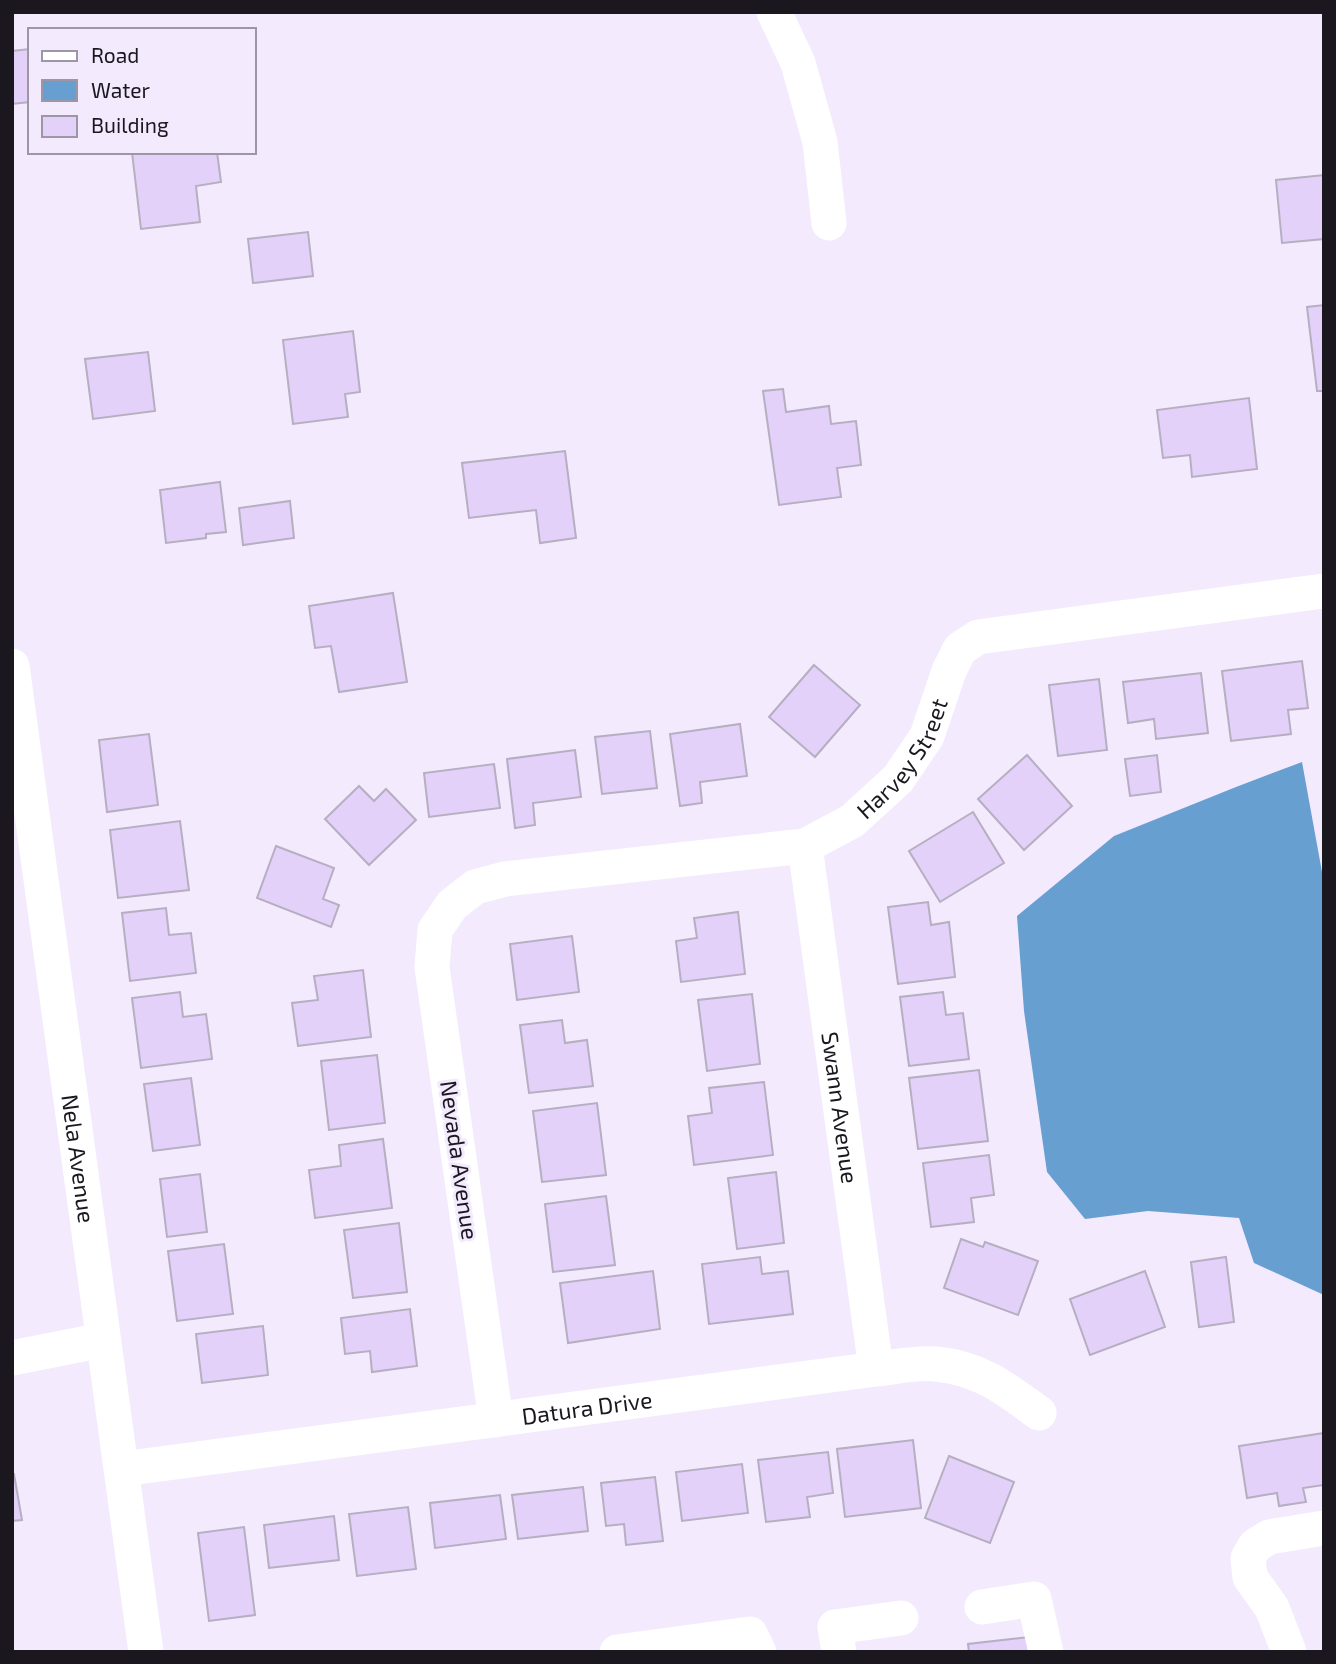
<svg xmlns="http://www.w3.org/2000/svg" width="1336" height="1664" font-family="'Exo 2',sans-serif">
	<rect width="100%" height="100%" fill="#f3eafe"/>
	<polygon fill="#689fd1" points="1302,762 1324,883 1324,1295 1254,1263 1239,1218 1148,1211 1085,1219 1047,1172 1024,1011 1017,916 1114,836 1236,787"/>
	<g fill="#e3d1f9" stroke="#b6aec1" stroke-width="2">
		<polygon points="30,49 30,102 12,104 12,51"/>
		<polygon points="132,152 217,152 221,182 196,186 200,222 141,229"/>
		<polygon points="1324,175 1324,239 1282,243 1276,180"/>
		<polygon points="308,232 313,276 253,283 248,239"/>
		<polygon points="1324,305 1324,391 1317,391 1307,307"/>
		<polygon points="353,331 360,392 345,394 348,417 293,424 283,340"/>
		<polygon points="148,352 155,411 93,419 85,359"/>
		<polygon points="783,389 786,412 829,406 831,424 856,421 861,465 837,468 841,497 779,505 763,391"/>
		<polygon points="1249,398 1257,469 1192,477 1190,455 1163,458 1157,410"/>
		<polygon points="565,451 576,538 540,543 536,510 469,518 462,463"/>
		<polygon points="220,482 226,532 206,534 206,538 166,543 160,490"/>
		<polygon points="290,501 294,538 243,545 239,508"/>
		<polygon points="393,593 407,682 339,692 331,646 315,648 309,606"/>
		<polygon points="1302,661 1308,708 1288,710 1291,734 1231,741 1222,671"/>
		<polygon points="814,665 860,705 815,757 769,717"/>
		<polygon points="1201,673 1208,733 1156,739 1154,719 1128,723 1123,682"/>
		<polygon points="1099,679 1107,750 1058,756 1049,685"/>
		<polygon points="740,724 747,776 700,782 702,803 680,806 670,734"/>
		<polygon points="650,731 657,788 602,794 595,737"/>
		<polygon points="149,734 158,805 107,812 99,740"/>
		<polygon points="575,750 581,797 533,803 535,825 515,828 507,759"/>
		<polygon points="1027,755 1072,806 1024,850 978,799"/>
		<polygon points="1157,755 1161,792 1130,796 1125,759"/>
		<polygon points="494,764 500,808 429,817 424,773"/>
		<polygon points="359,786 374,801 386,789 416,820 369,865 325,819"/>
		<polygon points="973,812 1004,863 940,902 909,851"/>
		<polygon points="180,821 189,890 118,898 110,830"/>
		<polygon points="276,846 334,868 323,899 339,905 331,927 257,898"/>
		<polygon points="928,902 931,925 949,922 955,977 898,984 888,907"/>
		<polygon points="166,908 169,935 191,933 196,973 130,981 122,913"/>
		<polygon points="738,912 745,974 681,982 676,941 697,938 694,918"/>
		<polygon points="572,936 579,992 517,1000 510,944"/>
		<polygon points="363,970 371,1037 298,1046 292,1003 318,1000 314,976"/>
		<polygon points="180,992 183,1017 206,1014 212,1059 141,1068 132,998"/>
		<polygon points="943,992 946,1015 963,1013 969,1059 909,1066 900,997"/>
		<polygon points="752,994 760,1064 707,1071 698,1000"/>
		<polygon points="562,1020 565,1043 587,1040 593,1086 529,1093 520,1025"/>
		<polygon points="377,1055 385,1123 329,1130 321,1061"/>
		<polygon points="979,1070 988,1141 918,1149 909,1078"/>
		<polygon points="191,1078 200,1145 153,1151 144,1084"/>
		<polygon points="764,1082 773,1155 694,1165 688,1116 712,1113 709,1088"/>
		<polygon points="597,1103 606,1175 542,1182 533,1111"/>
		<polygon points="383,1139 392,1208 315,1218 309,1170 341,1166 339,1145"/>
		<polygon points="989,1155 994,1195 971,1198 974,1222 931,1227 923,1163"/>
		<polygon points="776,1172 784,1243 737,1249 728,1178"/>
		<polygon points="200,1174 207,1232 167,1237 160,1179"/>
		<polygon points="606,1196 615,1265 553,1272 545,1204"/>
		<polygon points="399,1223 407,1292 353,1298 344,1230"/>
		<polygon points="961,1239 983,1247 985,1242 1038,1261 1018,1315 944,1288"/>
		<polygon points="224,1244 233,1314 177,1321 168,1251"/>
		<polygon points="760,1257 762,1274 788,1271 793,1314 709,1324 702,1264"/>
		<polygon points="1226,1257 1234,1322 1199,1327 1191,1262"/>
		<polygon points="653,1271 660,1329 568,1343 560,1283"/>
		<polygon points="1145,1271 1165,1327 1090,1355 1070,1299"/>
		<polygon points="410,1309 417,1366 372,1372 370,1351 345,1354 341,1318"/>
		<polygon points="263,1326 268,1375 202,1383 196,1334"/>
		<polygon points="1324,1433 1324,1485 1303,1488 1306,1502 1279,1506 1277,1493 1247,1498 1239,1446"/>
		<polygon points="913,1440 921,1508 845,1517 837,1449"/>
		<polygon points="828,1452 833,1493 807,1497 810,1517 766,1522 758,1460"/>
		<polygon points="949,1456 1014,1482 990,1543 925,1518"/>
		<polygon points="742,1464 748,1513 682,1521 676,1472"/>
		<polygon points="12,1474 14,1474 22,1520 12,1521"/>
		<polygon points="655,1477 663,1541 626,1545 624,1524 606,1526 601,1483"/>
		<polygon points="583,1487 588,1531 518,1539 512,1495"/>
		<polygon points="500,1495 506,1539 435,1548 430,1503"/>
		<polygon points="408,1507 416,1569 357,1576 349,1514"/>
		<polygon points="334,1516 339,1560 269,1568 264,1525"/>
		<polygon points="244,1527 255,1615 209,1621 198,1533"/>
		<polygon points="1029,1637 1031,1652 969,1652 968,1644"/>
	</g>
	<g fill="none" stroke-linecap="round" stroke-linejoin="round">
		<g stroke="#fff" stroke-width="35">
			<polyline points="774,12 798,63 820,142 829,223"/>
			<path id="s1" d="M12 666 146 1652"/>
			<path id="s2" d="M805 846 876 1369"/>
			<polyline points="12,1358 103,1340"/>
			<path id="s3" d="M496 1420 432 967 435 930 452 905 475 887 505 879 805 846 852 821 898 779 927 736 949 671 960 649 978 637 1324 591"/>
			<path id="s4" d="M122 1469 876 1369C894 1367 919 1362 936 1364 980 1368 1006 1389 1039 1413"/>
			<polyline points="982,1607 1034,1599 1046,1652"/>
			<polyline points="617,1652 750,1634 759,1652"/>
			<polyline points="839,1652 835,1627 901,1618"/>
			<polyline points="1289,1652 1272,1608 1250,1577 1248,1558 1255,1546 1269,1537 1324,1528"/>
		</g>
	</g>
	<g text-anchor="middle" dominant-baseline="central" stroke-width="6" stroke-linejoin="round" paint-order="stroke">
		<g font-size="23" fill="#1b171e" stroke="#f3eafe">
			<text stroke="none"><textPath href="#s3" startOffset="1022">Harvey Street</textPath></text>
			<text stroke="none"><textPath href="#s2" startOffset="264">Swann Avenue</textPath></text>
			<text stroke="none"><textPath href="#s1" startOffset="497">Nela Avenue</textPath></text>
			<text transform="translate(460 1160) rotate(82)">Nevada Avenue</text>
			<text stroke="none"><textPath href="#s4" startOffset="469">Datura Drive</textPath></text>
		</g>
	</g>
	<rect width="1336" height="1664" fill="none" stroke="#1b171e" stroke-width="28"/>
	<rect x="28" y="28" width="228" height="126" fill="#f3eafe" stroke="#9d96a4" stroke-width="2"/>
	<rect x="42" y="51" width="35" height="10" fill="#ffffff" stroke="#9d96a4" stroke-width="2"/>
	<text x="91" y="63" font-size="21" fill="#1b171e">Road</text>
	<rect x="42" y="80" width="35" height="21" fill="#689fd1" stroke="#9d96a4" stroke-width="2"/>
	<text x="91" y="98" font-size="21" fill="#1b171e">Water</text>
	<rect x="42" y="116" width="35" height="21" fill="#e3d1f9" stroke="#9d96a4" stroke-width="2"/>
	<text x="91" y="133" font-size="21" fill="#1b171e">Building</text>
</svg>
